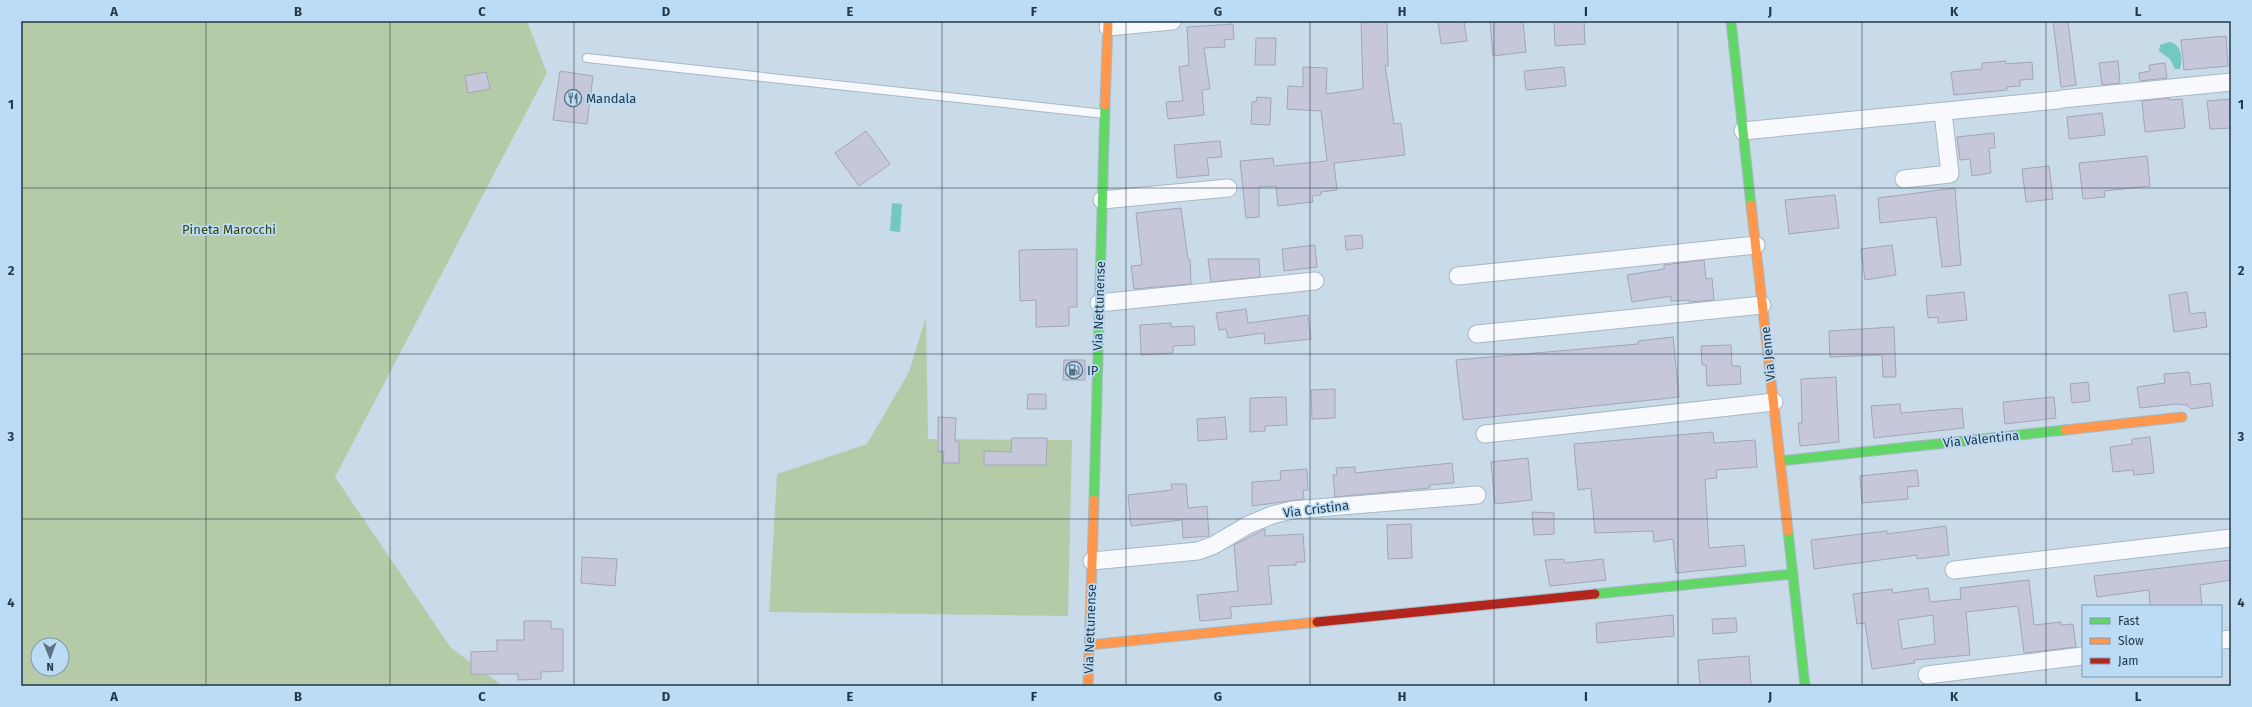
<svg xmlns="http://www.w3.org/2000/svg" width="2252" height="707" font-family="'Fira Sans',sans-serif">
	<rect width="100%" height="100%" fill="#c9dae8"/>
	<g fill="#b5cba7" fill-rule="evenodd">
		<path d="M21 21H527L547 73 335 477 451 648 503 686H21ZM38 645H62V669H38Z"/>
		<polygon points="926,317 928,439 1072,440 1068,616 769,612 777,474 867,444 909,372"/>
	</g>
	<g fill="#73c8c3">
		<path d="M2169 42C2182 44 2183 59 2180 69H2175L2170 59 2159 51 2160 45Z"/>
		<polygon points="892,203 902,204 900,232 890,231"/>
	</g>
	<g fill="#c6c7db" stroke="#a2a6b6" fill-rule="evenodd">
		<polygon points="1361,21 1387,21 1388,66 1385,66 1394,124 1401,123 1405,155 1334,163 1337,190 1321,192 1321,195 1312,196 1313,202 1278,206 1276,186 1259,187 1259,217 1246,218 1240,161 1273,158 1274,166 1327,161 1321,111 1287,109 1288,86 1303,87 1303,67 1327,68 1326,94 1363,89"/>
		<polygon points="1438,21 1464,21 1467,41 1441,44"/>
		<polygon points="1490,21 1523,21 1526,52 1493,56"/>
		<polygon points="1554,21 1584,21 1585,44 1555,46"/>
		<polygon points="2053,21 2068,21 2076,85 2061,87"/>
		<polygon points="1233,24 1234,39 1224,40 1225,47 1204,48 1210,89 1202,90 1204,115 1168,119 1166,102 1183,101 1179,67 1189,65 1187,27"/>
		<polygon points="2226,36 2228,66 2184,70 2181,40"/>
		<polygon points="1256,38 1276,38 1275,65 1255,65"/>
		<polygon points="2006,61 2006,64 2032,62 2033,79 2020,80 2020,86 2007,87 2007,90 1954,95 1951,72 1982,69 1982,63"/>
		<polygon points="2118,61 2120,83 2102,85 2099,63"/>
		<polygon points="2165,63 2167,78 2140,81 2139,73 2150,71 2149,65"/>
		<polygon points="1564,67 1566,86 1526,90 1524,71"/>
		<polygon points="560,71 593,76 587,124 553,120"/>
		<polygon points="486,72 490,89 468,93 465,76"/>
		<polygon points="1257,97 1271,98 1270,125 1251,124 1252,102 1256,102"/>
		<polygon points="2169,98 2169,100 2182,99 2185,128 2145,132 2142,101"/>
		<polygon points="2231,99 2231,128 2210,129 2207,101"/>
		<polygon points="2102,113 2105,135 2069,139 2067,117"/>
		<polygon points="866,131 890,164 859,186 835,153"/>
		<polygon points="1994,133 1995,148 1989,148 1991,173 1972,176 1970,159 1960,160 1957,137"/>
		<polygon points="1220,141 1222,157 1207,158 1209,175 1177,178 1174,145"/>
		<polygon points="2147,156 2150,186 2104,191 2105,197 2083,199 2079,163"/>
		<polygon points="2049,166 2053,199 2026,202 2022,169"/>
		<polygon points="1955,188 1961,265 1942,267 1936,217 1880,223 1878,198"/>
		<polygon points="1835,195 1839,228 1789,234 1785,200"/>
		<polygon points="1181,208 1188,259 1190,259 1191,284 1134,289 1131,266 1142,265 1136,213"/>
		<polygon points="1362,235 1363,248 1346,250 1345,236"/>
		<polygon points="1315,245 1317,267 1284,271 1282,249"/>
		<polygon points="1892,245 1896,275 1865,280 1861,249"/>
		<polygon points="1077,249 1077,307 1069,307 1069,326 1036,327 1036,300 1020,301 1019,250"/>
		<polygon points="1208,259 1259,259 1260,277 1211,282"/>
		<polygon points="1704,260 1706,279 1712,278 1714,300 1689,302 1689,300 1671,301 1671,296 1632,302 1627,275 1664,269 1664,265"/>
		<polygon points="1964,292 1967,320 1938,323 1938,317 1928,318 1926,296"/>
		<polygon points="2187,292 2190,314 2205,312 2207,327 2174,332 2169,295"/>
		<polygon points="1246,309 1248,323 1308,315 1311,339 1265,344 1264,333 1228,338 1226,329 1219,330 1216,313"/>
		<polygon points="1171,323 1171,327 1194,326 1195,345 1173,346 1173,353 1141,355 1140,325"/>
		<polygon points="1894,327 1896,377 1883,377 1882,355 1830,357 1829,331"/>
		<polygon points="1673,337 1679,397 1463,420 1456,360 1638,344 1638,341"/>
		<polygon points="1731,345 1732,366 1740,366 1741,384 1707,386 1706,365 1702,365 1701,346"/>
		<polygon points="1064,360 1085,360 1085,380 1063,380"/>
		<polygon points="2189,372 2191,385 2210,383 2213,406 2191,409 2187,405 2176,404 2140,408 2137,387 2165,383 2164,374"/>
		<polygon points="1836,377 1839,442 1800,446 1798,423 1802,423 1801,379"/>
		<polygon points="2088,382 2090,401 2072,403 2070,384"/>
		<polygon points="1335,389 1335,418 1312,419 1311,390"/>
		<polygon points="1028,394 1046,394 1046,409 1027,409"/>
		<polygon points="1286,397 1287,425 1265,426 1265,431 1250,432 1250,398"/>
		<polygon points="2054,397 2056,418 2005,424 2003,402"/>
		<polygon points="1900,404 1901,413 1962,408 1964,428 1874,438 1871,406"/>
		<polygon points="938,417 956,418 955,441 959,442 959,463 943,463 944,452 938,451"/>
		<polygon points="1225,417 1227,439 1198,441 1197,419"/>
		<polygon points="1713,432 1714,443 1755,440 1757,467 1716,470 1717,478 1705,479 1709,548 1744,545 1746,566 1676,573 1673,539 1654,542 1653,531 1595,533 1591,488 1578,490 1574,444"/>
		<polygon points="2150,437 2154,473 2134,475 2133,470 2113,472 2110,447 2132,444 2132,439"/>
		<polygon points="1012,438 1047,438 1046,465 984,465 984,451 1011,452"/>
		<polygon points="1528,458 1532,500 1495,504 1491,462"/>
		<polygon points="1452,463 1454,483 1429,485 1430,488 1335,497 1333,475 1337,475 1336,468 1355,467 1355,473"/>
		<polygon points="1307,469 1308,490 1303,490 1304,499 1252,506 1252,482 1281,480 1280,471"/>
		<polygon points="1917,470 1919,486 1907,487 1908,499 1862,503 1860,476"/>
		<polygon points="1171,484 1186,484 1188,508 1207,506 1209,536 1183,538 1182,520 1131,526 1128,495 1172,490"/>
		<polygon points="1532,512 1554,513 1554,534 1534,535"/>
		<polygon points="1411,524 1412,558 1388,559 1387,525"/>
		<polygon points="1946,526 1949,555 1917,559 1917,555 1814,569 1811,540 1887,531 1887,534"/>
		<polygon points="1265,529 1265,536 1303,534 1305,562 1296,562 1296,565 1268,566 1272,604 1230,607 1232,618 1200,621 1197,595 1238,591 1234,545"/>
		<polygon points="582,557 617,559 615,586 581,583"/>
		<polygon points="1564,559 1564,563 1603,559 1606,580 1550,586 1545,560"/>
		<polygon points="2231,560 2231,580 2200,585 2202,606 2150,606 2149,590 2097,597 2094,576"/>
		<path d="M2029 580 2034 625 2061 622V625L2073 624 2076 647 2024 653 2018 606 1966 612 1970 655 1914 660 1915 663 1872 669 1865 623 1857 624 1853 594 1892 589 1893 593 1928 588 1930 602 1961 599 1960 588ZM1933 615 1935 644 1902 649 1898 620Z"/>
		<polygon points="1673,615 1674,636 1597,643 1596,623"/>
		<polygon points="1736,618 1737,632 1713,634 1712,619"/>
		<polygon points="524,621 551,621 551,629 563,629 563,671 541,672 541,679 518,680 518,674 471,674 471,652 497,651 497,640 524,640"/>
		<polygon points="1749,656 1751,686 1700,686 1698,660"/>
	</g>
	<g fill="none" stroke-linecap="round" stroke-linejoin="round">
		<g stroke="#a7b8c6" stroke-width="10">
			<polyline id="lane" points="587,58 1105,114"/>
		</g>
		<g stroke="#a7b8c6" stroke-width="19">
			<g id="street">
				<polyline points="1108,27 1172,21"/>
				<polyline points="2062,99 2231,82"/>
				<polyline points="1743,131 2058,100"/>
				<polyline points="1904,179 1950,174 1943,112"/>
				<polyline points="1102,200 1228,188"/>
				<polyline points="1458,276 1756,245"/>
				<polyline points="1099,303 1315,281"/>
				<polyline points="1477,334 1762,305"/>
				<polyline points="1485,434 1774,402"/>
				<polyline points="1092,561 1198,551 1214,545 1248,525 1272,515 1292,510 1477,495"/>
				<polyline points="1954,570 2231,538"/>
				<polyline points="2221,640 2231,639"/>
				<polyline points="1927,675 2083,656"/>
			</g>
		</g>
		<g stroke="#a7b8c6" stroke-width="11">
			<g id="fast">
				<polyline points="1731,21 1751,205"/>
				<polyline points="1780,461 2065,430"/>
				<polyline points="1094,500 1105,105"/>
				<polyline points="1788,531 1805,686"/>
				<polyline points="1595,594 1793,574"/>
			</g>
		</g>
		<g stroke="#a7b8c6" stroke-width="11">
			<g id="slow">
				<polyline points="1105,105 1108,21"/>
				<polyline points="1751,205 1788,531"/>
				<polyline points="2065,430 2182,417"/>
				<polyline points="1089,645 1317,622"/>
				<polyline points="1088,686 1094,500"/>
			</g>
		</g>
		<g stroke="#a7b8c6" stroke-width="11">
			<polyline id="jam" points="1317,622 1595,594"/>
		</g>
		<use href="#lane" stroke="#f7f9fc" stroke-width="8"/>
		<use href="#street" stroke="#f7f9fc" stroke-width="17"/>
		<use href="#fast" stroke="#63d668" stroke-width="9"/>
		<use href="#slow" stroke="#ff974d" stroke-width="9"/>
		<use href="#jam" stroke="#b3261e" stroke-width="9"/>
	</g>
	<path fill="none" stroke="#223849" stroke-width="1" stroke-opacity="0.55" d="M206 21V686M390 21V686M574 21V686M758 21V686M942 21V686M1126 21V686M1310 21V686M1494 21V686M1678 21V686M1862 21V686M2046 21V686M21 188H2231M21 354H2231M21 519H2231"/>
	<defs>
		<g id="restaurant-ring" transform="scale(0.9)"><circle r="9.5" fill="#bcdbf5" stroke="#5c7181" stroke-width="1.5"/><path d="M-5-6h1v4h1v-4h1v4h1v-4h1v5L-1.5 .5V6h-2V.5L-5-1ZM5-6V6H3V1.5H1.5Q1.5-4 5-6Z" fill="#5c7181"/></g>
		<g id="fuel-ring" transform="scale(0.9)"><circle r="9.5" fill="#bcdbf5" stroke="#5c7181" stroke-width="1.5"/><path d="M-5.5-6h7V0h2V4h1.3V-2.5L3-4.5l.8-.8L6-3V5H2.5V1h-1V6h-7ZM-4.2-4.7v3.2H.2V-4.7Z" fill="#5c7181"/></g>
	</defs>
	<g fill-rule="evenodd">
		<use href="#restaurant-ring" x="573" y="98"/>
		<use href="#fuel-ring" x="1074" y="370"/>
	</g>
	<g text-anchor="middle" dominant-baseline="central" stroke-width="3.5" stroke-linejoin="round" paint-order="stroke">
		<g font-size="13" fill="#223849" stroke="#bcdbf5" text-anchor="start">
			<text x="586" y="98">Mandala</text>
			<text x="1087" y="370">IP</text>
		</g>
		<g font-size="13" fill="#35450c" stroke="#bcdbf5">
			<text x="229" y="229">Pineta Marocchi</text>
		</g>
		<g font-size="13" fill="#223849" stroke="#bcdbf5">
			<text transform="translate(1099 306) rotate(-88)">Via Nettunense</text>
			<text transform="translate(1768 354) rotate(-96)">Via Jenne</text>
			<text transform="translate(1981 439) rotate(-6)">Via Valentina</text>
			<text transform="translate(1316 509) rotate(-7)">Via Cristina</text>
			<text transform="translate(1090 629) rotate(-88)">Via Nettunense</text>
		</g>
	</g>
	<rect width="2252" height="707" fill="none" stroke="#bcdbf5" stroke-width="44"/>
	<rect x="2082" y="605" width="140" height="72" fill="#bcdbf5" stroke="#7e9ab0"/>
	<rect x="2090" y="618" width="20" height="6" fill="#63d668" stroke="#7e9ab0"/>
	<text x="2118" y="625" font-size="12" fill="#223849">Fast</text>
	<rect x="2090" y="638" width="20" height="6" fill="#ff974d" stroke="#7e9ab0"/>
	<text x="2118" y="645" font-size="12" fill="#223849">Slow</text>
	<rect x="2090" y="658" width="20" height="6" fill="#b3261e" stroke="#7e9ab0"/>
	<text x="2118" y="665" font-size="12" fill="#223849">Jam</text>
	<g transform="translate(50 657) rotate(179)"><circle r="19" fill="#bcdbf5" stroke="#7e9ab0"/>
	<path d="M0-3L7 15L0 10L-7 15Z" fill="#5c7181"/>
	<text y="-6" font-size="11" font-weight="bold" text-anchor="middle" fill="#223849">N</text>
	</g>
	<rect x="22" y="22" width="2208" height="663" fill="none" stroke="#223849" stroke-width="1.5"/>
	<g font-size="13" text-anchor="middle" font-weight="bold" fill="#223849">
		<text x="114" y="16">A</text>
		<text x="298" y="16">B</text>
		<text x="482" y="16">C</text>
		<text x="666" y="16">D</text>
		<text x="850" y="16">E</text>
		<text x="1034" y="16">F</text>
		<text x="1218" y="16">G</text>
		<text x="1402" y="16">H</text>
		<text x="1586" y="16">I</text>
		<text x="1770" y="16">J</text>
		<text x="1954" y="16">K</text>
		<text x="2138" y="16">L</text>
		<text x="11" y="109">1</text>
		<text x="2241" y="109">1</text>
		<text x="11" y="275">2</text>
		<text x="2241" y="275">2</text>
		<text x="11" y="441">3</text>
		<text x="2241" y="441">3</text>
		<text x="11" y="607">4</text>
		<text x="2241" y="607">4</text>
		<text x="114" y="701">A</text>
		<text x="298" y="701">B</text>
		<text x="482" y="701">C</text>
		<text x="666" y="701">D</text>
		<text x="850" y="701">E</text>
		<text x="1034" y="701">F</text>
		<text x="1218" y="701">G</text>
		<text x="1402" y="701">H</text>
		<text x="1586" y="701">I</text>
		<text x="1770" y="701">J</text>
		<text x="1954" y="701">K</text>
		<text x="2138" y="701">L</text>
	</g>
</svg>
